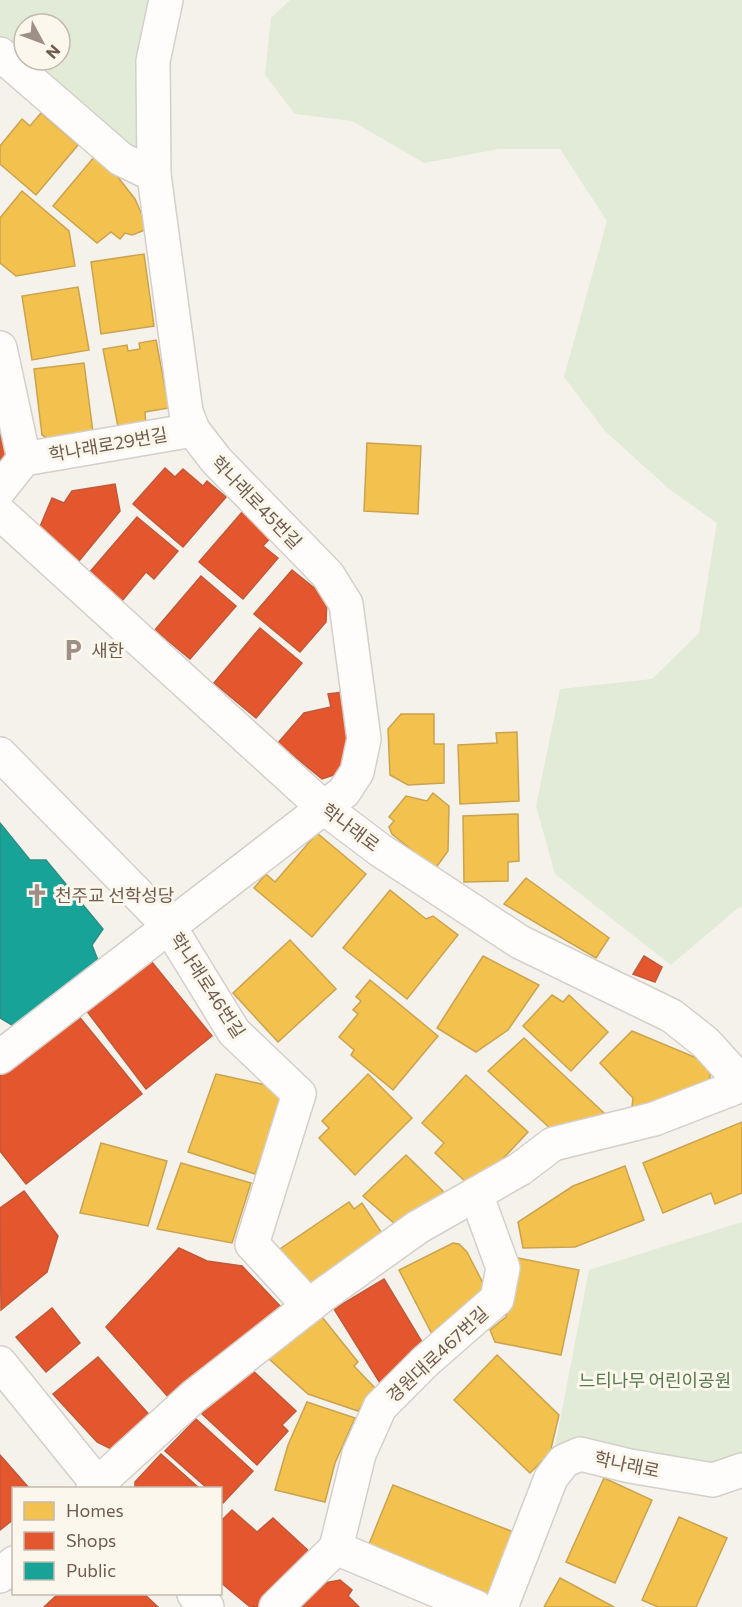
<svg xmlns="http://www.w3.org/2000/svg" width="742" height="1607" font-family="Commissioner,'Noto Sans KR',sans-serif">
	<rect width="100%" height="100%" fill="#f5f2eb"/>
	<g fill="#e1ebd7" fill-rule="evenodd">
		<path d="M0 0H166L154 175 0 54ZM24 24H60V60H24Z"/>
		<polygon points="290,0 742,0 742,908 739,907 671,965 555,874 536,806 560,689 652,679 699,633 717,523 669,489 605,431 564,377 607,221 560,149 499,149 424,163 352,121 295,114 265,75 271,18"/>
		<polygon points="742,1222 742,1466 554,1452 589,1270"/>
	</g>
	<g fill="#f2c14e" stroke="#cba34e" stroke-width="1.5">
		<polygon points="41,113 78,145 36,195 0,164 0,146 22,119 30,126"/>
		<polygon points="95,156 117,176 135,199 142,215 145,230 132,235 125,233 120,239 111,232 97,243 53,206"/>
		<polygon points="22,191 69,231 75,266 16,276 0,263 0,218"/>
		<polygon points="144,254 154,326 101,334 91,262"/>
		<polygon points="78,287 89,350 32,360 22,296"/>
		<polygon points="156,340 169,408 145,412 146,427 119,432 103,349 127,345 128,351 140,349 139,343"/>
		<polygon points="84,363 94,440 58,445 42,435 34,369"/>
		<polygon points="367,443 421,446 418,514 364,511"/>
		<polygon points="401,714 434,714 434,744 444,744 444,783 408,785 390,775 388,729"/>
		<polygon points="517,732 519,801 460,804 458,745 497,743 496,733"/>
		<polygon points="433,793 449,806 448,851 435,869 392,834 389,827 394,821 389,817 406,796 427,801"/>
		<polygon points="518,814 519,861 508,862 508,881 464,882 463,816"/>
		<polygon points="317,833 366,874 312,937 254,888 266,874 275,882"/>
		<polygon points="526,878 609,938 596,958 504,904"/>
		<polygon points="390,890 426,919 433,916 458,935 407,999 343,948"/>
		<polygon points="290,940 336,989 278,1042 233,993"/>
		<polygon points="483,956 539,985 508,1030 476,1052 437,1028"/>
		<polygon points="370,980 438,1036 393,1090 351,1055 354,1050 339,1037 358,1014 353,1010 361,1001 356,997"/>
		<polygon points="552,995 563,1002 569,995 608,1032 571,1071 523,1026"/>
		<polygon points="632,1031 704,1061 710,1071 710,1081 631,1115 633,1098 600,1063"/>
		<polygon points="524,1038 605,1114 553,1131 488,1071"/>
		<polygon points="216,1074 275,1087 282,1101 255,1174 188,1152"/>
		<polygon points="368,1074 412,1118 355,1175 319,1138 329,1128 322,1121"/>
		<polygon points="466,1075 528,1132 483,1180 469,1185 435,1153 444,1143 422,1123"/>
		<polygon points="742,1122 742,1193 715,1204 711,1193 663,1213 643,1163"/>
		<polygon points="101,1143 167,1161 148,1226 80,1213"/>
		<polygon points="406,1155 443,1191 442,1202 403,1231 363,1196"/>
		<polygon points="181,1163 251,1183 232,1243 157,1229"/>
		<polygon points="625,1166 644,1220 575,1247 523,1248 518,1222 573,1186"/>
		<polygon points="349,1202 354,1209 362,1203 389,1244 305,1294 277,1261 280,1249"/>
		<polygon points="453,1243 459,1244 467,1252 488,1293 434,1338 399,1270"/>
		<polygon points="518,1258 579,1270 561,1355 495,1342 490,1330 506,1317"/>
		<polygon points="322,1317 358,1362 354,1366 375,1388 358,1411 308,1394 267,1357"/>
		<polygon points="497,1355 559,1415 550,1453 530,1473 454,1400"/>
		<polygon points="307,1402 355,1418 335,1463 325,1502 275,1490 288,1445"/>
		<polygon points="604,1478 652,1500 615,1583 566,1562"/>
		<polygon points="393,1485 516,1533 490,1599 367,1549"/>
		<polygon points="679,1517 727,1538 696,1607 658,1607 642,1600"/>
		<polygon points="560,1578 614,1607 544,1607"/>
	</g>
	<g fill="#e4572e" stroke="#c15838" stroke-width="1.5">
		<polygon points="0,420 14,466 0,470"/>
		<polygon points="165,468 175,477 183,469 203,486 207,481 226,497 183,547 133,504"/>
		<polygon points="115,484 120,511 79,561 39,529 52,498 64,503 72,491"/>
		<polygon points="243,511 272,536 263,546 278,558 243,599 199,562"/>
		<polygon points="137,517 178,551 154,579 146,572 122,601 89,573"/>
		<polygon points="292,570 327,598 326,622 300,652 254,614"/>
		<polygon points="201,576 236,606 190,659 155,630"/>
		<polygon points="260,628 302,663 256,718 214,683"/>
		<polygon points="343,692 353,747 349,770 322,779 278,743 304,713 331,707 328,694"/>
		<polygon points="644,956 662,967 655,982 633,974"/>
		<polygon points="151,961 212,1036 146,1089 86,1010"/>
		<polygon points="77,1014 142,1094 26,1184 0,1151 0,1072"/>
		<polygon points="24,1191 58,1236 47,1272 1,1310 0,1208"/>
		<polygon points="179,1248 207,1261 242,1266 281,1307 170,1399 106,1327"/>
		<polygon points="384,1279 425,1347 410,1364 380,1383 334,1309"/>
		<polygon points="52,1308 80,1343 46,1372 16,1337"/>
		<polygon points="98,1357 152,1418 117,1447 111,1449 97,1442 53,1394"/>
		<polygon points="251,1369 296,1411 282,1425 288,1431 257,1465 202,1414 211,1402"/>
		<polygon points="196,1419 253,1471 223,1503 220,1501 220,1488 207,1488 165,1451"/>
		<polygon points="161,1454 199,1488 135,1488 135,1482"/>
		<polygon points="0,1455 29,1488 14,1488 14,1519 0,1530"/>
		<polygon points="232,1510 257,1532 273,1518 313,1555 261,1607 249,1606 220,1582 220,1522"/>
		<polygon points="340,1580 352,1590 348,1596 359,1607 293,1607 319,1584"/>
		<polygon points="58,1594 144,1594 158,1607 44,1607"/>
	</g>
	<polygon fill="#17a398" stroke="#318e82" stroke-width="1.5" points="0,823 30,860 46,860 103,929 92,945 99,963 17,1028 0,1018"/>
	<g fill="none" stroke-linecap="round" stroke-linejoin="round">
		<g stroke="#d4cfc9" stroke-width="36">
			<g id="minor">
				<polyline points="0,54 121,159 154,175"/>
				<polyline points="0,348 24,459"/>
				<polyline points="0,489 24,459 193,430"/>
				<polyline points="0,513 323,807 380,850 520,942 672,1016 706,1043 742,1083"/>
				<polyline points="0,754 169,926 234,1032 299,1094 252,1244 309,1306"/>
				<polyline points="0,1057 344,792 357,772 364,739 346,604 328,575 216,460 193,430 186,412 154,175 153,61 166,0"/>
				<polyline points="0,1363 101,1488"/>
				<polyline points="93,1488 193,1397 323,1295 418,1227 520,1169 553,1144 654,1119 742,1085"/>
				<polyline points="336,1548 359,1454 380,1407 426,1361 497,1299 503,1268 476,1194"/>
				<polyline points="336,1548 476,1607"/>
				<polyline points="0,1576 14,1563"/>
				<polyline points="194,1594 207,1607"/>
				<polyline points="276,1607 336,1548"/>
				<polyline points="501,1607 551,1478 564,1461 580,1454 630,1466 713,1480 742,1470"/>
			</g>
		</g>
		<use href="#minor" stroke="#fefdfc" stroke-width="33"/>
	</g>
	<defs>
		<g id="parking-bare" transform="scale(1.8)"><path d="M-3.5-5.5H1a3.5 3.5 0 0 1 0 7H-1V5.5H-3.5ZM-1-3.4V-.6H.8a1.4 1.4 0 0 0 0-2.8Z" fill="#9e9086" stroke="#fcf7ed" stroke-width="2.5" paint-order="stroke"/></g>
		<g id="church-bare" transform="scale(1.8)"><path d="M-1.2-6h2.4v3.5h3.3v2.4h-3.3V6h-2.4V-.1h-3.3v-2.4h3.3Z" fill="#9e9086" stroke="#fcf7ed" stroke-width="2.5" paint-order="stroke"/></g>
	</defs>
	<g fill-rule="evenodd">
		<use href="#parking-bare" x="73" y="650"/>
		<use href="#church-bare" x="37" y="895"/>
	</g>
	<g text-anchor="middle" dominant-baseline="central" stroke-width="6" stroke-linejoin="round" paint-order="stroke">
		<g font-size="18" fill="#6f5c4f" stroke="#fcf7ed">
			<text transform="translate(108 444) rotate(-10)">학나래로29번길</text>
			<text transform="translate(257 502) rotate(46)">학나래로45번길</text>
			<text transform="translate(351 827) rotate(37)">학나래로</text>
			<text transform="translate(208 985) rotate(57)">학나래로46번길</text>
			<text transform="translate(437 1354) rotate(-43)">경원대로467번길</text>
			<text transform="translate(627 1464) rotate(12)">학나래로</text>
		</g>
		<g font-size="18" fill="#6f5c4f" stroke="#fcf7ed" text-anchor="start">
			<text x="91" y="650">새한</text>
			<text x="55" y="895">천주교 선학성당</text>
		</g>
		<g font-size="18" fill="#567a4c" stroke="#fcf7ed">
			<text x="655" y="1380">느티나무 어린이공원</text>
		</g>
	</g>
	<rect x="12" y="1487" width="210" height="108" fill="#fcf7ed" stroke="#c4b9ae" stroke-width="1.5"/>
	<rect x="24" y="1502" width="30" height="18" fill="#f2c14e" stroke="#c4b9ae" stroke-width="1.5"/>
	<text x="66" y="1517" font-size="18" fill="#6f5c4f">Homes</text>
	<rect x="24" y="1532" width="30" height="18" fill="#e4572e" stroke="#c4b9ae" stroke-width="1.5"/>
	<text x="66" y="1547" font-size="18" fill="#6f5c4f">Shops</text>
	<rect x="24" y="1562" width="30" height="18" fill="#17a398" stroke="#c4b9ae" stroke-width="1.5"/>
	<text x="66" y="1577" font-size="18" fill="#6f5c4f">Public</text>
	<g transform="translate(42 42) rotate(131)"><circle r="28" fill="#fcf7ed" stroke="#c4b9ae" stroke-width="1.5"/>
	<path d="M0-4.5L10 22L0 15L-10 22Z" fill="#9e9086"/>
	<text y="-9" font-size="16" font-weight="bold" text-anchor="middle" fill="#6f5c4f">N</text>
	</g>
</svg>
